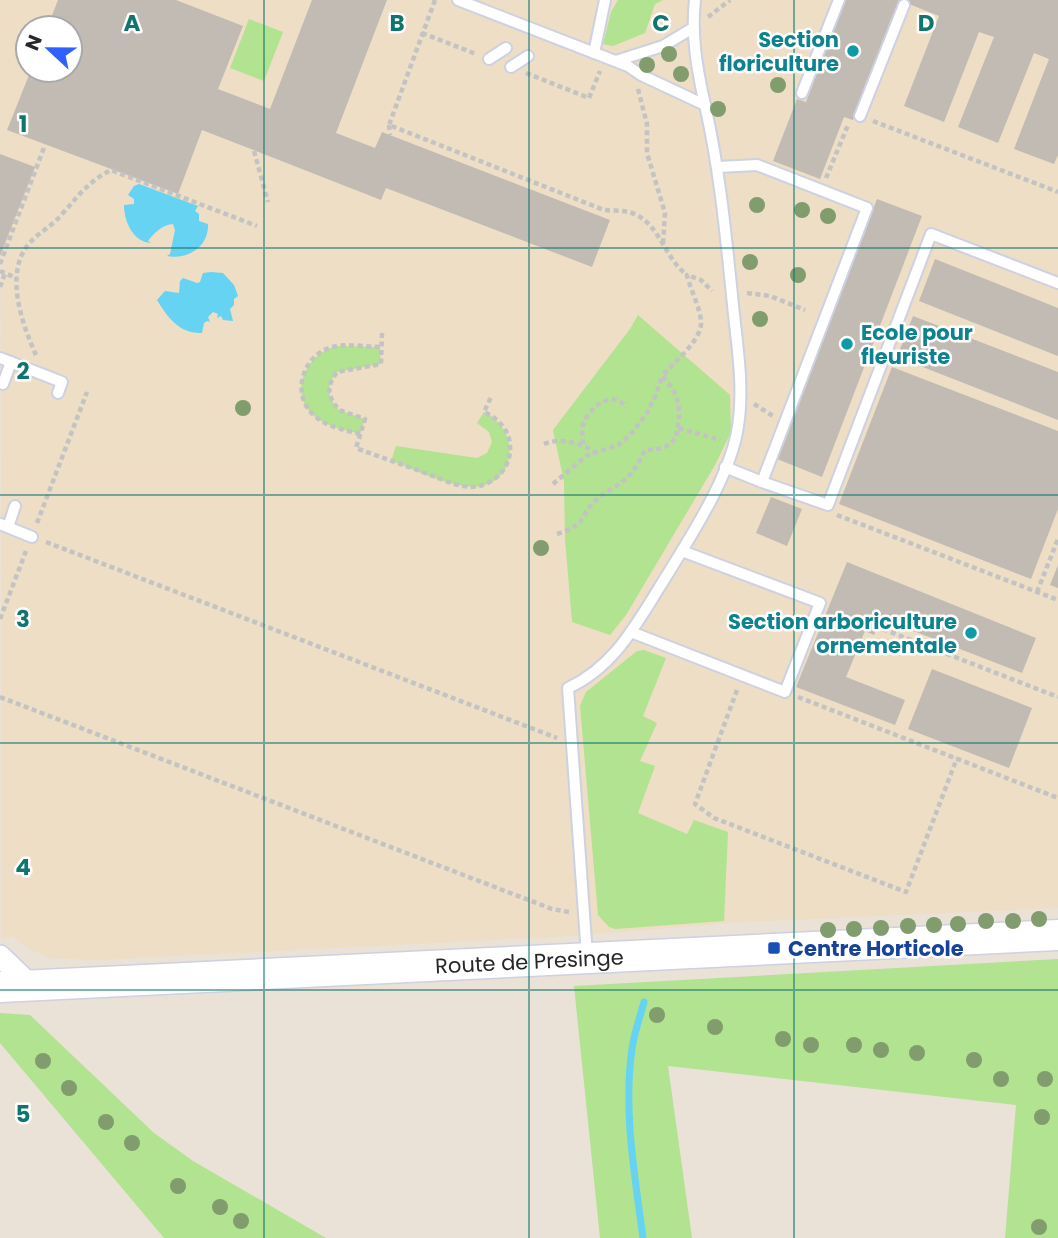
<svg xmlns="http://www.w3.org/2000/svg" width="1058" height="1238" font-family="Poppins,sans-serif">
	<rect width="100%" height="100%" fill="#eae1d7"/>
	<path fill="#eddec5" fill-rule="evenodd" d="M0 0H1058V908L744 922 569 936 97 960 50 958 28 948 12 936 2 939ZM28 28H70V70H28Z"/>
	<g fill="#b1e391">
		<polygon points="618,0 663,0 655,4 645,33 613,46 603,44 611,12"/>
		<polygon points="249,19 283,32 264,81 230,68"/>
		<polygon points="638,315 730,395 731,432 715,465 626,615 610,635 572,622 565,539 564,482 553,430 630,329"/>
		<path d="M338 346 380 347 381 364 337 372C326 387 327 396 339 410L365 419 360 434C345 430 327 427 314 416 287 392 307 352 338 346Z"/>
		<path d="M484 412C521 429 518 484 475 487 451 488 414 469 391 461L396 446 477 458 487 453 492 442 489 432 477 423Z"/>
		<polygon points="644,650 666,658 643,716 657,723 640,761 655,766 638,813 687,834 694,820 728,832 724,921 615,929 609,927 598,915 580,706 586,692 637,651"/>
		<polygon points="1058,959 1058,1238 1005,1238 1016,1105 668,1066 692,1238 600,1238 574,986"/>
		<polygon points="0,1013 30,1015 154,1133 193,1161 326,1238 164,1238 0,1043"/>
	</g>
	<g fill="#65d3f1">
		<path d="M139 184 198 206 195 211 199 214V221L208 224C209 246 189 260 167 256L170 254 175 230 173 224C163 224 153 234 148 241L151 243C133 242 124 221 124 205L134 204V199L128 195 134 186Z"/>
		<path d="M211 272 223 273 234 285 238 296 234 299V305L230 309 233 321 223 320 221 316 217 318 218 314 213 312 208 317 210 322 207 321 204 323 202 333C180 334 168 318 157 300L165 291 179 293 180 281 183 278 197 283 200 282 203 273Z"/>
	</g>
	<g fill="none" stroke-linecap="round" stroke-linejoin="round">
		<path stroke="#65d3f1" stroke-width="7" d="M643 1238C635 1177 623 1111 632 1049 634 1033 640 1017 644 1002"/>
	</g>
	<g fill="#c2bbb4">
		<polygon points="58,0 176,0 243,26 218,89 270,109 312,0 387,0 336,133 375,148 382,132 610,220 592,267 386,188 381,200 202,130 178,194 7,130 31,70 70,70 70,28 47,28"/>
		<polygon points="845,0 1058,0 1058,155 1054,164 1014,149 1049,59 1034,53 998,143 958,127 994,37 979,32 944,122 904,106 939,16 899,0 853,120 844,117 820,179 773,161 797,99 806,102"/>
		<polygon points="0,154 35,167 0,256"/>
		<polygon points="877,199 922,216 822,477 777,459"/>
		<polygon points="935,259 1058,308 1058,356 919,301"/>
		<polygon points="913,316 1058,372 1058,420 897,357"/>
		<polygon points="892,367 1058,431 1058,509 1031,579 839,504"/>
		<polygon points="771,497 802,509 787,546 756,533"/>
		<polygon points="847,562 1036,638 1022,673 880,618 874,635 865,631 846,677 905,700 895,725 796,687"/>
		<polygon points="1058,565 1058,588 1050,585"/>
		<polygon points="932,669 1032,708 1009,768 908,729"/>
	</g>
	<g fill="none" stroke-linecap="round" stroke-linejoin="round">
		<g stroke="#cdd1e1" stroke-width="14">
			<g id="lane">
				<path d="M458 0 628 66 641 75 705 105C720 171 726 237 733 305 737 346 745 390 737 432 728 481 686 544 659 588 634 628 613 667 568 688L587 956"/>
				<path d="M695 0C691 36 697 69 705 105"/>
				<polyline points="594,53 605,0"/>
				<polyline points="489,59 506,48"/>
				<polyline points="616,61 663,46 693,28"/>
				<polyline points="511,67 528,56"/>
				<polyline points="802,93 839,0"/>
				<polyline points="860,116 904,5"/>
				<polyline points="718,167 757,165 867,208 762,482 725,467"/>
				<polyline points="0,358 62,382 58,393"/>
				<polyline points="3,384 11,362"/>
				<polyline points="762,482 828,505 931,234 1058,283"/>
				<polyline points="0,524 32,537"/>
				<polyline points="8,527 15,506"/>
				<polyline points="631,632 785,692 820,603 682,551"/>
			</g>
		</g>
		<g stroke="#cdd1e1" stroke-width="24">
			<polyline id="street" points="0,956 29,984"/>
		</g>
		<g stroke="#cdd1e1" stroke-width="33">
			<g id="secondary">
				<path id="s1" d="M0 987 1058 935"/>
			</g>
		</g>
		<g stroke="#c3c3c3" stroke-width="4.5" stroke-dasharray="5 3.5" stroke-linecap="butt">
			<path d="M435 0 389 125 604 210C613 211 623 210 632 213 660 223 664 258 687 275"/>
			<polyline points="708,17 730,0"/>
			<polyline points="422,33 476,54"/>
			<polyline points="526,73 589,98 600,71"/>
			<polyline points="638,89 647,124 647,153 665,213 663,244"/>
			<polyline points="873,121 1058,192"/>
			<polyline points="389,125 390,135"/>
			<polyline points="254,151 268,202"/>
			<polyline points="826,178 848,125"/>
			<polyline points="0,264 45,145"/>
			<polyline points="0,271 16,278"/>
			<polyline points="0,287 5,273"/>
			<polyline points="747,293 770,296 805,310"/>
			<path d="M382 333 381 364 337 372C326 387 327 396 339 410L365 419 356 448C380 457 404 465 428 474 441 479 456 486 470 487 493 487 512 468 510 445 509 429 497 418 484 412L492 395"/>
			<path d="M36 355C22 324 5 276 27 246 37 233 53 226 63 213 79 195 89 181 111 170L257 226"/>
			<polyline points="754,404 773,416"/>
			<path d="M678 428C681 406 678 392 662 376 673 364 702 339 701 323 701 309 690 289 687 275L701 280 712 291"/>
			<path d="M360 434C345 430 327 427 315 416 290 396 302 355 332 347 347 343 365 347 380 347"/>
			<path d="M544 444C561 437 580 443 595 452"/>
			<path d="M583 444C583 437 581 429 584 422 590 407 614 388 626 408"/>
			<polyline points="553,484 586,456 618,445 630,435 646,415 656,395 662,376"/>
			<polyline points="837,515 1058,600"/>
			<polyline points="37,523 87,392"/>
			<path d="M557 534C588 524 577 519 596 500 604 492 615 488 623 481 634 473 639 461 645 450 662 449 675 448 678 428L720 440"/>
			<polyline points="46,542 557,738"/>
			<polyline points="1037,592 1058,539"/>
			<polyline points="0,619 26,551"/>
			<polyline points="875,626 1058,697"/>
			<polyline points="737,690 695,804 714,818 906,892 957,758"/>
			<polyline points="0,697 552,909 569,912"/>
			<polyline points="798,697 1058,798"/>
		</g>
		<use href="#lane" stroke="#fff" stroke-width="10"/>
		<use href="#street" stroke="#fff" stroke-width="21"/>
		<use href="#secondary" stroke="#fff" stroke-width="30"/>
	</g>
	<g fill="#819c6d">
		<circle cx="669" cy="54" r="8"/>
		<circle cx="647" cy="65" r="8"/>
		<circle cx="681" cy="74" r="8"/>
		<circle cx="778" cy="85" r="8"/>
		<circle cx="718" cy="109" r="8"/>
		<circle cx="757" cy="205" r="8"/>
		<circle cx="802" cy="210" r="8"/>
		<circle cx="828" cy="216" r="8"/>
		<circle cx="750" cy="262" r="8"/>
		<circle cx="798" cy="275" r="8"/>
		<circle cx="760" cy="319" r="8"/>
		<circle cx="243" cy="408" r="8"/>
		<circle cx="541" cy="548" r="8"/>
		<circle cx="1039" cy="919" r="8"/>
		<circle cx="986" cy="921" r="8"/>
		<circle cx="1013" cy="921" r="8"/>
		<circle cx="958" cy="924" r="8"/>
		<circle cx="934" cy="925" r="8"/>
		<circle cx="908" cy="926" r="8"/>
		<circle cx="881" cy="928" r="8"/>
		<circle cx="854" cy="929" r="8"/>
		<circle cx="828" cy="930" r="8"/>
		<circle cx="657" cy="1015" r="8"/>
		<circle cx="715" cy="1027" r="8"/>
		<circle cx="783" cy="1039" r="8"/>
		<circle cx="811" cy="1045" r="8"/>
		<circle cx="854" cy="1045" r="8"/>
		<circle cx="881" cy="1050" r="8"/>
		<circle cx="917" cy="1053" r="8"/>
		<circle cx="974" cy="1060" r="8"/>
		<circle cx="43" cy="1061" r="8"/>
		<circle cx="1001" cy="1079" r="8"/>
		<circle cx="1045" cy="1079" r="8"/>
		<circle cx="69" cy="1088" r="8"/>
		<circle cx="1042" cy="1117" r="8"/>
		<circle cx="106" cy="1122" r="8"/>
		<circle cx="132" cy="1143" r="8"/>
		<circle cx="178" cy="1186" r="8"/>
		<circle cx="220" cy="1207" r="8"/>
		<circle cx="241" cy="1221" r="8"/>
		<circle cx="1039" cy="1227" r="8"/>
	</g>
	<path fill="none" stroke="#0f766e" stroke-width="2" stroke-opacity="0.55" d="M264 0V1238M529 0V1238M794 0V1238M0 248H1058M0 495H1058M0 743H1058M0 990H1058"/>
	<g fill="#0f9aa8" stroke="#fff" stroke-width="2.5">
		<circle cx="853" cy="51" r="7"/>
		<circle cx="847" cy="344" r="7"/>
		<circle cx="971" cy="633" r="7"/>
	</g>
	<rect fill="#1a4fb4" stroke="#fff" stroke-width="2.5" x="767" y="941" width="14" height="14" rx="3.5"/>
	<g text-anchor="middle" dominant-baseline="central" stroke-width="5" stroke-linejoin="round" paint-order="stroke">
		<g font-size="21" font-weight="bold" fill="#0d838f" stroke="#fff" text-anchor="end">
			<text x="839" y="39">Section<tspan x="839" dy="24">floriculture</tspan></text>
			<text x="861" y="332" text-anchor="start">Ecole pour<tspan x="861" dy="24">fleuriste</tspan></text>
			<text x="957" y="621">Section arboriculture<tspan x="957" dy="24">ornementale</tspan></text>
		</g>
		<g font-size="21" font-weight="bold" fill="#164399" stroke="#fff" text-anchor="start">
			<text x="788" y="948">Centre Horticole</text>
		</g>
		<g font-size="21" fill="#272727" stroke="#fff">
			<text stroke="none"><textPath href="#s1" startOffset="530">Route de Presinge</textPath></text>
		</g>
	</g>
	<g font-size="23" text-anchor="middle" font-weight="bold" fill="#0f766e" stroke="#fff" stroke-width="5" stroke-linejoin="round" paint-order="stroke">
		<text x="132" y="31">A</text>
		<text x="397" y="31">B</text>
		<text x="661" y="31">C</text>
		<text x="926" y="31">D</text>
		<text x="23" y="132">1</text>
		<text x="23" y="379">2</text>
		<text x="23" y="627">3</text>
		<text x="23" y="875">4</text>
		<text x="23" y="1122">5</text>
	</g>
	<g transform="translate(49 49) rotate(292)"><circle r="33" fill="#ffffff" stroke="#a9a9a9" stroke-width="2"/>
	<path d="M0-5L12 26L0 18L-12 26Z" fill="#3061ff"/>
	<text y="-10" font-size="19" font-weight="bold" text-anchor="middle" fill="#272727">N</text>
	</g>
</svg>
